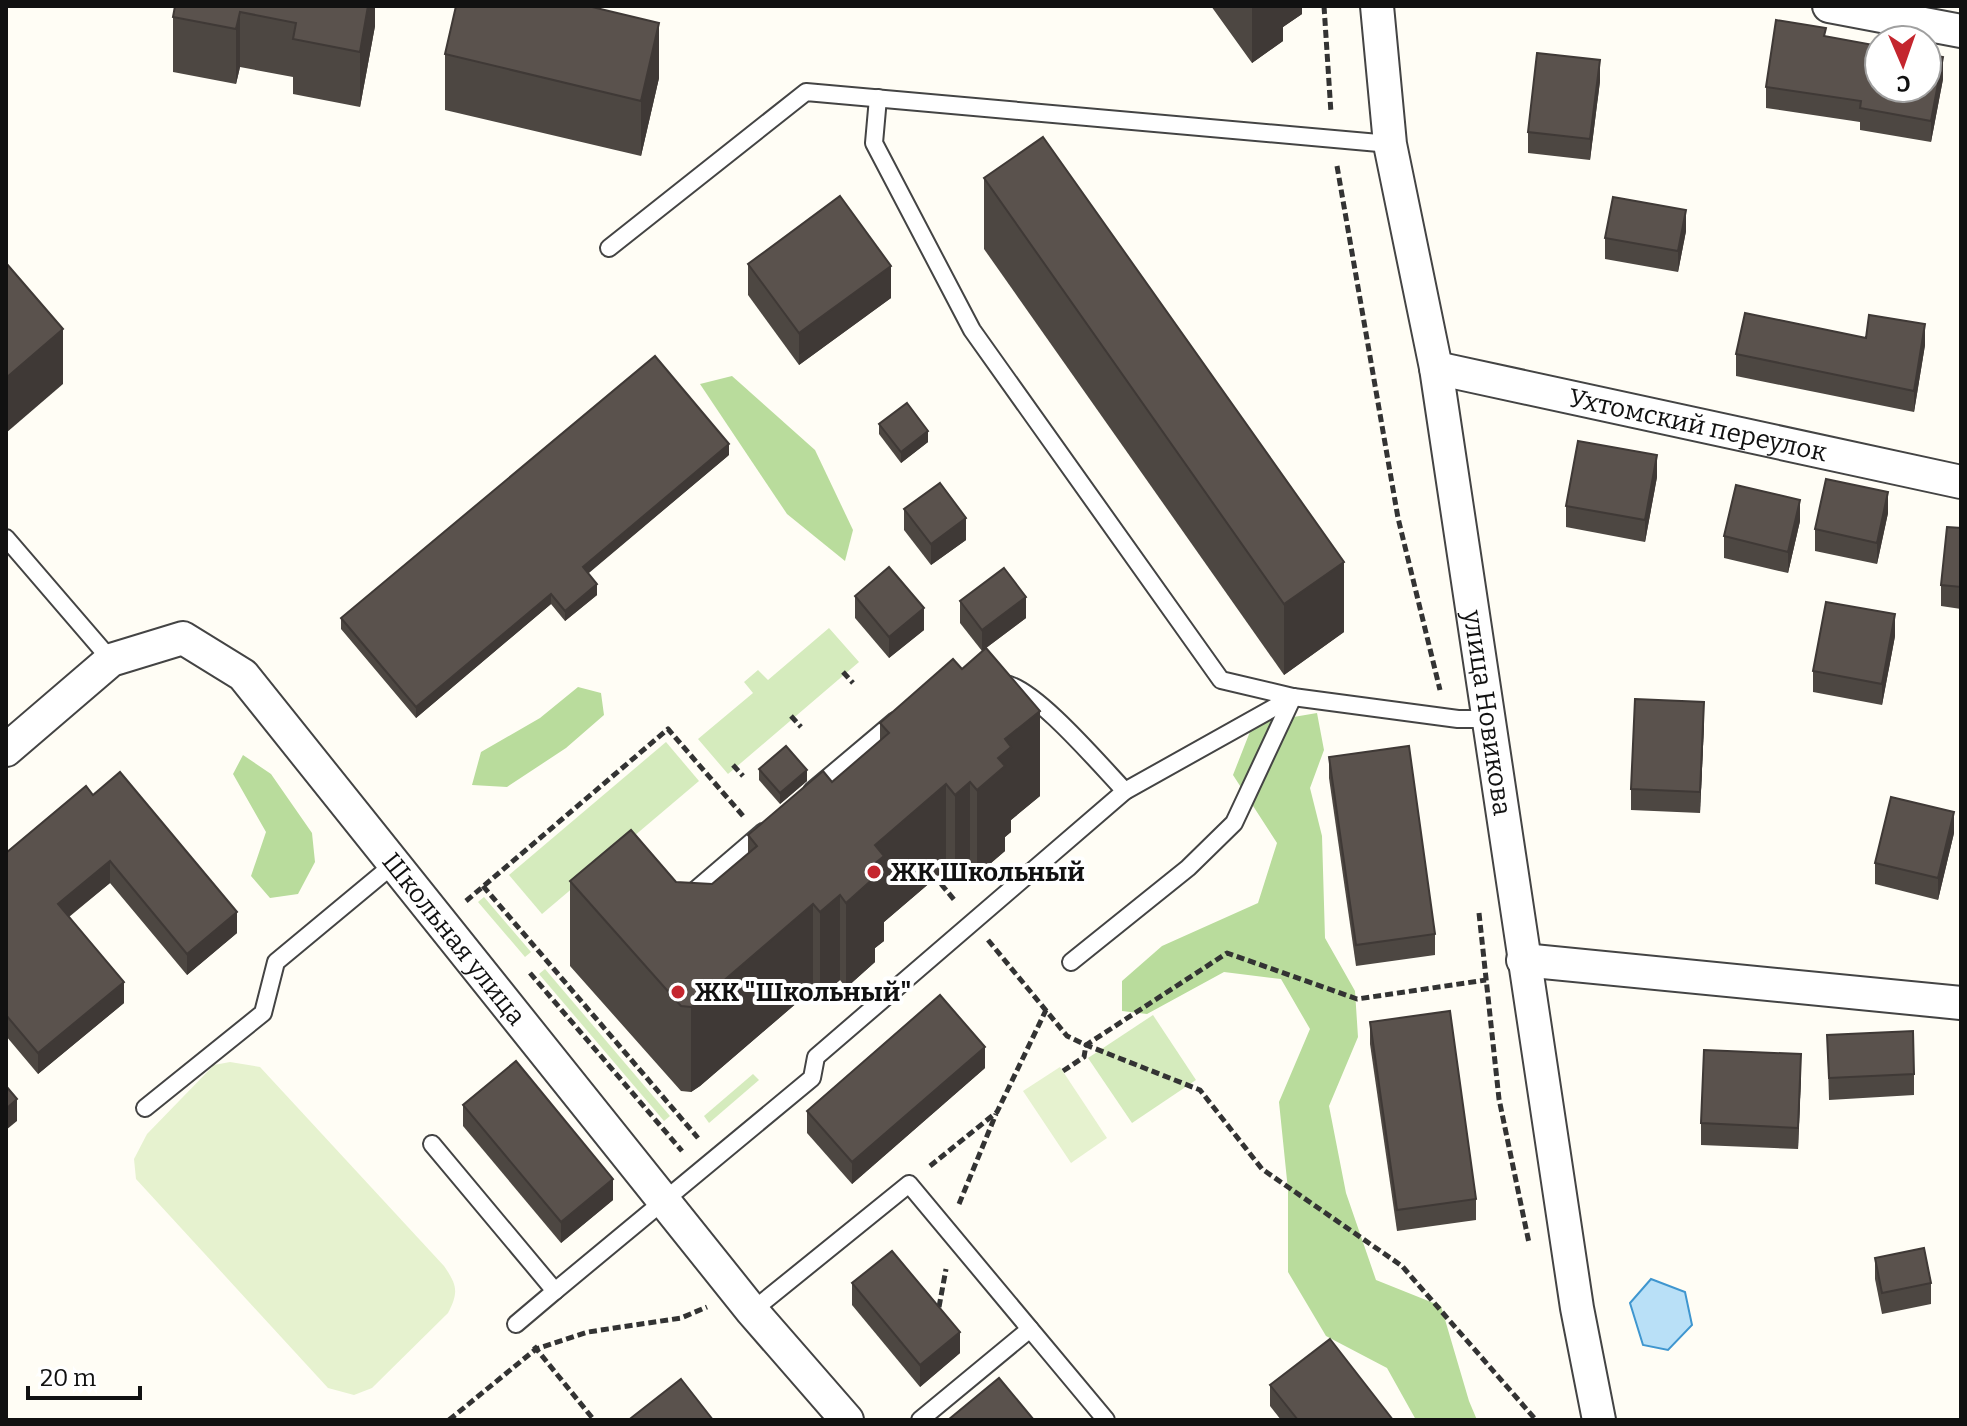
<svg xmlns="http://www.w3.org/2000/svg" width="1967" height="1426" font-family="Bitter,serif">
	<rect width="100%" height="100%" fill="#fffdf5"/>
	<g fill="#d5ebbd">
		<polygon points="829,628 859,662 728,774 698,739 753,693 744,682 758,670 768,680"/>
		<polygon points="666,742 699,781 542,914 509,875"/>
		<polygon points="484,897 531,952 525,957 478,902"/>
		<polygon points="545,969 670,1116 664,1121 539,974"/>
		<polygon points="1153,1015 1196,1080 1132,1123 1088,1058"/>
		<polygon points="753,1074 759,1080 709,1123 704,1116"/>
	</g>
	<g fill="#b9dc9c">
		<polygon points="732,376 815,450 853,530 845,561 787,514 700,384"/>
		<polygon points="578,687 601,693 604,715 566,748 507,787 472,785 481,752 540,718"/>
		<polygon points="1317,713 1324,750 1310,788 1322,836 1325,938 1355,991 1358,1037 1329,1106 1346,1193 1376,1280 1441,1306 1469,1401 1477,1420 1416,1420 1387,1368 1326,1336 1288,1272 1288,1190 1279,1102 1310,1029 1281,979 1224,972 1147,1014 1122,1011 1122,981 1162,946 1258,903 1277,843 1233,775 1253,724"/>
		<polygon points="243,755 271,774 312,833 315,862 298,894 270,898 251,876 266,832 233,774"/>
	</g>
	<g fill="#e6f2cf">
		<path d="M230 1062 260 1067 444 1266C457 1285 459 1292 448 1313L372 1388 354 1395 328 1388 136 1179 134 1159 147 1134 214 1065Z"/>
		<polygon points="1060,1067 1107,1138 1071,1163 1023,1091"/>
	</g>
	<polygon fill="#b9e0f7" stroke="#3f96cf" stroke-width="2" points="1651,1279 1685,1292 1692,1325 1668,1350 1643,1345 1630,1303"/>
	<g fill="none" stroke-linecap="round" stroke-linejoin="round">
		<g stroke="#444" stroke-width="20">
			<g id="service">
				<polyline points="878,98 874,143 972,330 1221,680 1293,697 1458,719 1487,719"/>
				<polyline points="609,248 806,92 1390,144"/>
				<polyline points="6,538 111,660"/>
				<path d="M1005 684C1034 687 1102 767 1125 791"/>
				<polyline points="812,791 895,721"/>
				<polyline points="693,892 763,832"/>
				<polyline points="1071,962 1188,868 1234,823 1293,697"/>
				<polyline points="145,1108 263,1013 276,962 394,864"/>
				<polyline points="432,1144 555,1291 812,1078 816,1057 1125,791 1293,697"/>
				<polyline points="752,1311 909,1184 1106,1420"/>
				<polyline points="516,1324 555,1291"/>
				<polyline points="920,1420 1030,1329"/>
			</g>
		</g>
		<g stroke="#444" stroke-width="36">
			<g id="minor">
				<path id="s1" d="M1377 6 1390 144 1436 368 1577 1308 1599 1420"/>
				<polyline points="1829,6 1961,31"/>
				<path id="s2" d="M1436 368 1961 482"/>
				<path id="s3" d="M6 750 111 660 183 638 243 675 752 1311 847 1420"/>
				<polyline points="1523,960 1961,1003"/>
			</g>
		</g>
		<g stroke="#333" stroke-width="5" stroke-dasharray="8 4" stroke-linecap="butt">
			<polyline points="1324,6 1331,113"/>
			<polyline points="1337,166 1398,518 1440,690"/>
			<polyline points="843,672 853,683"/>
			<polyline points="791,716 801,727"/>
			<polyline points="733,765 743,776"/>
			<polyline points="941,884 956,902"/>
			<polyline points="483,886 698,1138"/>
			<polyline points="466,901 668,729 744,817"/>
			<polyline points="1479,913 1499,1099 1529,1243"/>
			<polyline points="988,940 1067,1036 1086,1045 1227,953 1357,999 1486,980"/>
			<polyline points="530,973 682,1151"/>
			<polyline points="1063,1071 1084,1057 1086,1045 1200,1090 1262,1169 1402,1266 1536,1420"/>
			<polyline points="930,1166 997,1112 1046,1010"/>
			<polyline points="959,1204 996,1114"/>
			<polyline points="939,1307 946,1269"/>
			<polyline points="534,1346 594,1420"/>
			<polyline points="449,1420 536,1349 588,1332 681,1318 707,1307"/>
		</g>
		<use href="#service" stroke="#fff" stroke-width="16"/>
		<use href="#minor" stroke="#fff" stroke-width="32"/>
	</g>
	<g fill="#4d4742">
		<polygon points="175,6 375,6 375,26 360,107 293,94 293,77 240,67 236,84 173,72 173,17"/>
		<polygon points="1211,6 1302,6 1302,14 1283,27 1283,41 1252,63"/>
		<polygon points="1826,37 1943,79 1931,142 1860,130 1860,122 1766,108 1766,87"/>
		<polygon points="445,54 659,78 641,156 445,110"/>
		<polygon points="1600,81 1590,160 1528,153 1528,132"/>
		<polygon points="984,178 1344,632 1284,675 984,249"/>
		<polygon points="1686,231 1678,272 1605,259 1605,238"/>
		<polygon points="748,264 891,298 799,365 748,295"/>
		<polygon points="1925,345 1914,412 1736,376 1736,354"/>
		<polygon points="879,424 928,442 901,463 879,434"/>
		<polygon points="729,455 588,573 597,595 565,621 551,604 416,718 341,629 341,618"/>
		<polygon points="1657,477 1645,542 1566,527 1566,506"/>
		<polygon points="904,509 966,540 931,565 904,530"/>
		<polygon points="1888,513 1877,564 1815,551 1815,529"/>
		<polygon points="1800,521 1788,573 1724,558 1724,536"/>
		<polygon points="1961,528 1961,609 1941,606 1941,585"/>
		<polygon points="855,596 924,630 889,658 855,618"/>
		<polygon points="960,601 1026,618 982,651 960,623"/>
		<polygon points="1895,636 1882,705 1813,692 1813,671"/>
		<polygon points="962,669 1040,796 1011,820 1011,832 1005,837 1005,851 977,875 970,867 955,880 946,869 884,922 884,941 875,948 875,962 846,988 840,980 820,997 813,989 700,1086 691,1092 681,1091 570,966 570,881 676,882 712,884 748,853 748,835 832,782 880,741 880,723"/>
		<polygon points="1704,724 1700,813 1631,810 1631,789"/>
		<polygon points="1329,757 1435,934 1435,955 1356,966 1329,778"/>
		<polygon points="759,769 807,781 780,804 759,780"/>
		<polygon points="93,795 237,933 187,975 110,883 69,917 124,1003 38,1074 6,1036 6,853"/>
		<polygon points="1954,833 1938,900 1875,884 1875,863"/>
		<polygon points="1370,1022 1476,1199 1476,1220 1397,1231 1370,1044"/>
		<polygon points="1827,1035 1914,1074 1914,1095 1829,1100"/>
		<polygon points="985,1068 852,1184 807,1133 807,1111"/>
		<polygon points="1801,1075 1798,1149 1701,1145 1701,1123"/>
		<polygon points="463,1105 613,1200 561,1243 463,1126"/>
		<polygon points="1875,1258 1931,1283 1931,1304 1882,1314 1875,1279"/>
		<polygon points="852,1283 960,1353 920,1387 852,1305"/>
		<polygon points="1270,1385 1393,1420 1281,1420 1270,1406"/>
	</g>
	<g fill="#3f3936">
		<polygon points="368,6 375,6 375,26 360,107 360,52"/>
		<polygon points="1252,6 1302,6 1302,14 1283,27 1283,41 1252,63"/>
		<polygon points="240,12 240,67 236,84 236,29"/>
		<polygon points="659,23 659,78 641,156 641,101"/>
		<polygon points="1943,57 1943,79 1931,142 1931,121"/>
		<polygon points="1600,60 1600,81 1590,160 1590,139"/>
		<polygon points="1686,210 1686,231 1678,272 1678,251"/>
		<polygon points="891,266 891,298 799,365 799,333"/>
		<polygon points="1925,324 1925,345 1914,412 1914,391"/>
		<polygon points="63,329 63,384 6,433 6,378"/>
		<polygon points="928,431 928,442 901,463 901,452"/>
		<polygon points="729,444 729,455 583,578 583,567"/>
		<polygon points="1657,455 1657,477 1645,542 1645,520"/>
		<polygon points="1888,492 1888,513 1877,564 1877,543"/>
		<polygon points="1800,500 1800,521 1788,573 1788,552"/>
		<polygon points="966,518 966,540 931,565 931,544"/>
		<polygon points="1344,562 1344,632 1284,675 1284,604"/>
		<polygon points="597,584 597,595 565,621 565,611"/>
		<polygon points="551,594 551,604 416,718 416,707"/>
		<polygon points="1026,597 1026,618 982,651 982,630"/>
		<polygon points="924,608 924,630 889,658 889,637"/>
		<polygon points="1895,614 1895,636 1882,705 1882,684"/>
		<polygon points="1704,702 1704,724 1700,813 1700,792"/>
		<polygon points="1040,711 1040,796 1011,820 1011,832 1005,837 1005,851 977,875 977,790 998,758 1005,739"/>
		<polygon points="807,770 807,781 780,804 780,793"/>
		<polygon points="970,782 970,867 955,880 955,795"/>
		<polygon points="946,784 946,869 884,922 884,941 875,948 875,962 846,988 846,903 868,869 875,845"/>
		<polygon points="1954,812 1954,833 1938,900 1938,878"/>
		<polygon points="110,861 110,883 58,925 58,904"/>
		<polygon points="840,895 840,980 820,997 820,912"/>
		<polygon points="813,904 813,989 700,1086 691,1092 691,1007"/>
		<polygon points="237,912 237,933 187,975 187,954"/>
		<polygon points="124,982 124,1003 38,1074 38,1053"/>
		<polygon points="985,1047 985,1068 852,1184 852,1162"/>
		<polygon points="1801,1054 1801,1075 1798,1149 1798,1128"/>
		<polygon points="17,1099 17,1121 6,1130 6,1109"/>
		<polygon points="613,1179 613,1200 561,1243 561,1222"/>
		<polygon points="960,1332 960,1353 920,1387 920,1365"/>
	</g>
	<g fill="#5a524d" stroke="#3f3936" stroke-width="2">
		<polygon points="175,6 368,6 360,52 293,39 296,23 240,12 236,29 173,17"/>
		<polygon points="456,6 588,6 659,23 641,101 445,54"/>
		<polygon points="1776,20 1826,28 1824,36 1879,46 1879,88 1927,88 1927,54 1943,57 1931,121 1860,108 1861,101 1766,87"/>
		<polygon points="1537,53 1600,60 1590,139 1528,132"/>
		<polygon points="1043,137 1344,562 1284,604 984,178"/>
		<polygon points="840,196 891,266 799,333 748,264"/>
		<polygon points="1613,197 1686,210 1678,251 1605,238"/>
		<polygon points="6,263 63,329 6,378"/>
		<polygon points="1745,313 1866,338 1869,315 1925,324 1914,391 1736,354"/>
		<polygon points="655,356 729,444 583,567 597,584 565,611 551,594 416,707 341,618"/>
		<polygon points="907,403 928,431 901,452 879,424"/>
		<polygon points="1578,441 1657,455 1645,520 1566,506"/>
		<polygon points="1826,479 1888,492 1877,543 1815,529"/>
		<polygon points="940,483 966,518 931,544 904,509"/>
		<polygon points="1736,485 1800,500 1788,552 1724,536"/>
		<polygon points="1947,527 1961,528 1961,587 1941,585"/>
		<polygon points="889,567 924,608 889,637 855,596"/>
		<polygon points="1004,568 1026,597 982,630 960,601"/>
		<polygon points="1826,602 1895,614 1882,684 1813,671"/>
		<polygon points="986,648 1040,711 1005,739 1011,747 998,758 1005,766 977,790 970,782 955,795 946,784 875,845 884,856 868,869 875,877 846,903 840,895 820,912 813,904 700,1001 691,1007 681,1006 570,881 631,830 676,882 712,884 757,846 748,835 823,771 832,782 889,733 880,723 953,659 962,669"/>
		<polygon points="1635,699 1704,702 1700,792 1631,789"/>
		<polygon points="786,746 807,770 780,793 759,769"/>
		<polygon points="1409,746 1435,934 1356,945 1329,757"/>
		<polygon points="120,772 237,912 187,954 110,861 58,904 124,982 38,1053 6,1015 6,853 86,786 93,795"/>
		<polygon points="1891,797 1954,812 1938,878 1875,863"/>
		<polygon points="940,995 985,1047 852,1162 807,1111"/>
		<polygon points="1450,1011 1476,1199 1397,1210 1370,1022"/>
		<polygon points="1913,1031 1914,1074 1829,1078 1827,1035"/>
		<polygon points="1704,1050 1801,1054 1798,1128 1701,1123"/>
		<polygon points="516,1061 613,1179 561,1222 463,1105"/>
		<polygon points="6,1086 17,1099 6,1109"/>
		<polygon points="1924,1248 1931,1283 1882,1293 1875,1258"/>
		<polygon points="892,1251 960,1332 920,1365 852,1283"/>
		<polygon points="1330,1339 1393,1420 1298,1420 1270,1385"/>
		<polygon points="999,1378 1034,1420 948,1420"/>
		<polygon points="681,1379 713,1420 633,1420 631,1418"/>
	</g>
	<g fill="#c4262e" stroke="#fff" stroke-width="3">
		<circle cx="874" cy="872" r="8"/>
		<circle cx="678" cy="992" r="8"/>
	</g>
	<g text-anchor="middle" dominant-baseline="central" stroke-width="8" stroke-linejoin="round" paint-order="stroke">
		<g font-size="26" fill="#111" stroke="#fff">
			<text stroke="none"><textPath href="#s2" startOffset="268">Ухтомский переулок</textPath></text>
			<text stroke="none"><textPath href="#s1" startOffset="716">улица Новикова</textPath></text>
			<text stroke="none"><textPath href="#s3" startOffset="622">Школьная улица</textPath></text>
		</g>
		<g font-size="26" font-weight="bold" fill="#111" stroke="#fff" text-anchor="start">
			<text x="890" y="872">ЖК Школьный</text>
			<text x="694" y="992">ЖК "Школьный"</text>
		</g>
	</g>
	<rect width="1967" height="1426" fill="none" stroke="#111111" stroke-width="16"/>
	<g transform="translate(1903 64) rotate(178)"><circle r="38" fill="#ffffff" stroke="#a0a0a0" stroke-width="2"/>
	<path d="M0-6L14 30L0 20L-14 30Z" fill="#c4262e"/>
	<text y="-12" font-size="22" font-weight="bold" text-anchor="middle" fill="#111111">С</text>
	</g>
	<path d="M28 1386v12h112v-12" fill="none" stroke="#111111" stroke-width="4"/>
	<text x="40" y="1386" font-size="24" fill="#111111" stroke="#ffffff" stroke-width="6" paint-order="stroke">20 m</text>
</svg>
